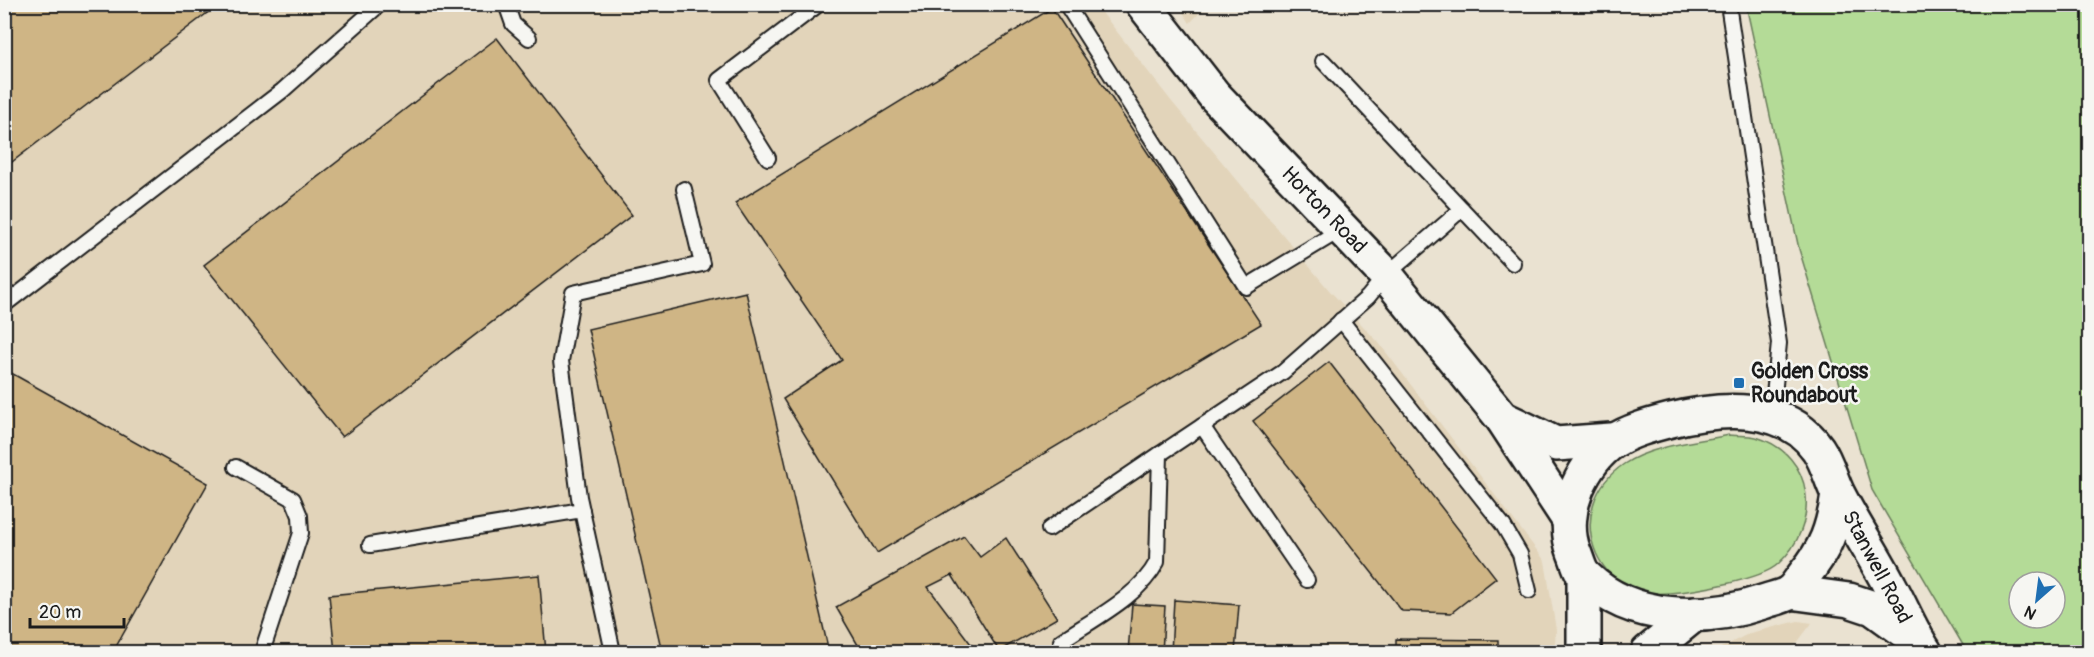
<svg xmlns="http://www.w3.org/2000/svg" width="2094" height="657" font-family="Pangolin,sans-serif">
	<rect width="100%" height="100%" fill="#eae2d1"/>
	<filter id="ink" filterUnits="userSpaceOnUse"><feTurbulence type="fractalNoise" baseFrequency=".0167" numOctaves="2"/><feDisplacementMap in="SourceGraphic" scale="12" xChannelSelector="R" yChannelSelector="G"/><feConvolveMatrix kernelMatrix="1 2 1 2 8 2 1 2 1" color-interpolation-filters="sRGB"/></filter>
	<g filter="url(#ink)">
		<g fill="#e2d4ba">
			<polygon points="4,5 1096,5 1172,102 1329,290 1379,343 1545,561 1556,630 1554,652 5,652"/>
			<polygon points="1178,5 1207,5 1190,23"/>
			<polygon points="1798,621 1812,623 1790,652 1713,652 1750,633"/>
		</g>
		<g fill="#b4db97" stroke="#687c5a" stroke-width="1.5" fill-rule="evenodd">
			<path d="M1746 5H2089V652H1967L1872 490 1799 249ZM2019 582H2055V618H2019Z"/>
			<path d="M1729 435C1737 436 1748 435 1756 437 1816 455 1821 525 1778 564 1761 580 1694 591 1669 593 1592 601 1561 507 1624 464 1652 445 1696 442 1729 435Z"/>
		</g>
		<g fill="#cfb585" stroke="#1c1c1c" stroke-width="1.5">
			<polygon points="4,4 219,4 4,168"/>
			<polygon points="1052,8 1261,324 877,553 783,399 842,360 735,203"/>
			<polygon points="497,38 632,215 342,437 204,265"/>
			<polygon points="746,292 829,652 662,652 588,329"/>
			<polygon points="1329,362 1496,578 1451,613 1402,611 1253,421"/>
			<polygon points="4,369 208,483 113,652 4,652"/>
			<polygon points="964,536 980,557 1006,538 1057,618 999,651 952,575 928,587 977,652 862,652 836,607"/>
			<polygon points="539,575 546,652 335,652 329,595"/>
			<polygon points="1174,600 1239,605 1235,652 1171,652"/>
			<polygon points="1132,604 1165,606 1162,652 1128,652"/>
			<polygon points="1396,639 1498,640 1498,652 1396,652"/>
		</g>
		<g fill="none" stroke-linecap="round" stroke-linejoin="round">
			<g stroke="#1c1c1c" stroke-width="18">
				<g id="service">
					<polyline points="506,4 513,24 529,38"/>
					<polyline points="1066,4 1246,287 1342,229"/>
					<polyline points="1728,4 1779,343 1772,416"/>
					<polyline points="1323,61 1462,209"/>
					<polyline points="768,158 719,80 819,4"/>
					<polyline points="4,305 282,91 380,4"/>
					<polyline points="1341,320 1503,525 1520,554 1529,591"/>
					<polyline points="1202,426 1307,580"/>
					<polyline points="236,467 293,499 300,516 301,533 262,652"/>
					<polyline points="1049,529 1160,454"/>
					<polyline points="370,545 582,510"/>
					<path d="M1061 641C1093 619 1139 597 1157 562L1160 454 1283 372 1368 297 1386 275 1462 209 1513 263"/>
					<polyline points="613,652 579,497 561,361 573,293 702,264 684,189"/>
				</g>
			</g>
			<g stroke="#1c1c1c" stroke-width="38">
				<g id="tertiary">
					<polyline points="1143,4 1214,95 1386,275 1502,418 1569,520"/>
					<polyline points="1502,418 1556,444 1611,440"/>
					<path d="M1838 495C1833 528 1826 549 1804 575 1800 580 1795 589 1789 593 1782 597 1771 599 1763 602 1706 621 1632 622 1586 577 1580 572 1577 559 1574 552 1566 532 1569 508 1577 488 1598 441 1624 432 1671 420 1719 408 1785 402 1818 449 1828 464 1831 481 1839 496 1855 527 1874 555 1890 586 1902 608 1911 631 1925 652"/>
					<polyline points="1584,576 1584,652"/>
					<polyline points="1790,592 1849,600 1873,608 1912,636"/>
					<polyline points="1648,652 1695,614"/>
				</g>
			</g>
			<use href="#service" stroke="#f6f6f2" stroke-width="14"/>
			<use href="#tertiary" stroke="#f6f6f2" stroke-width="33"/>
		</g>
	</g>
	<rect fill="#1f6fb2" stroke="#f6f6f2" stroke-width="2" x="1733" y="377" width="12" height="12" rx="3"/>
	<g text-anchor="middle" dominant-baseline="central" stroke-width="5" stroke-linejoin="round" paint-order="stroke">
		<g font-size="21" fill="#1c1c1c" stroke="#f6f6f2">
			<text transform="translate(1324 210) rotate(46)">Horton Road</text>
			<text transform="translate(1877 567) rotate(62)">Stanwell Road</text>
		</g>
		<g font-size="21" font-weight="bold" fill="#1c1c1c" stroke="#f6f6f2" text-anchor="start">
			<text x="1751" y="371">Golden Cross<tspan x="1751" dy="24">Roundabout</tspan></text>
		</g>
	</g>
	<rect width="2094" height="657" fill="none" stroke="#f6f6f2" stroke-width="24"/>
	<rect x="12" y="12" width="2070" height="633" fill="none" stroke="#1c1c1c" stroke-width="2" filter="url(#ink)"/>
	<g transform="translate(2037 600) rotate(208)"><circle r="28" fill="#f6f6f2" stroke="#9f9f9c" stroke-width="1.5"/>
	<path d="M0-4.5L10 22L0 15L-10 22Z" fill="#1f6fb2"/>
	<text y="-9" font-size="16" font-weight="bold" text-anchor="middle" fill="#1c1c1c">N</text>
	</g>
	<path d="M30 618v9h94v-9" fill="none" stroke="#1c1c1c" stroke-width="3"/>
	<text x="39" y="618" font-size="18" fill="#1c1c1c" stroke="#f6f6f2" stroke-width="4.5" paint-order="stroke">20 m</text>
</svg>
